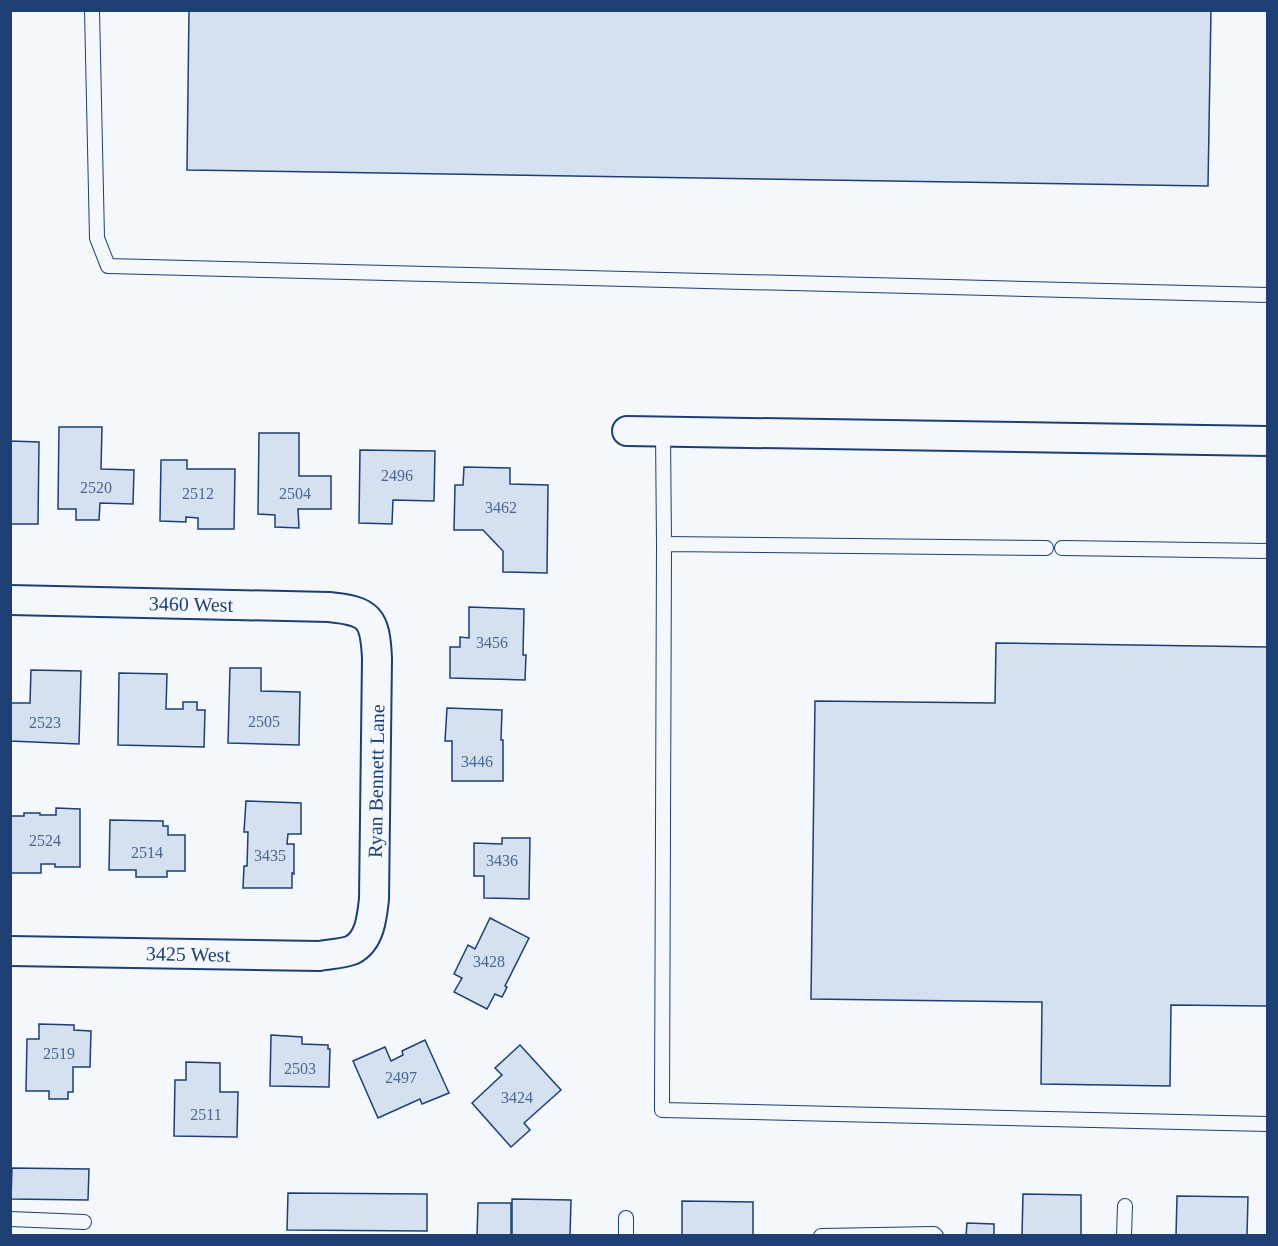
<svg xmlns="http://www.w3.org/2000/svg" width="1278" height="1246" font-family="Georgia,serif">
	<rect width="100%" height="100%" fill="#f4f7fb"/>
	<g fill="#d5e0f0" stroke="#1d3f73" stroke-width="1.5">
		<polygon points="189,10 1211,10 1208,186 187,170"/>
		<polygon points="59,427 102,427 101,469 134,470 133,504 100,503 99,520 76,520 76,509 58,509"/>
		<polygon points="259,433 299,433 299,476 331,476 331,509 298,509 299,528 275,527 275,515 258,514"/>
		<polygon points="10,441 39,442 38,524 10,524"/>
		<polygon points="360,450 435,451 434,501 393,500 392,524 359,523"/>
		<polygon points="161,460 187,460 187,469 235,469 234,529 198,529 198,518 186,517 186,522 160,521"/>
		<polygon points="464,467 510,468 510,484 548,485 547,573 503,572 503,551 483,530 454,530 455,485 463,485"/>
		<polygon points="469,607 524,609 523,655 526,655 525,680 450,678 450,647 460,647 460,637 469,638"/>
		<polygon points="996,643 1268,647 1268,1006 1171,1005 1170,1086 1041,1084 1042,1002 811,999 815,701 995,703"/>
		<polygon points="230,668 261,668 261,691 300,692 299,745 228,743"/>
		<polygon points="31,670 81,671 79,744 10,741 10,691 11,703 30,703"/>
		<polygon points="119,673 167,674 166,709 183,709 183,702 197,702 197,710 205,710 204,747 118,745"/>
		<polygon points="447,708 502,710 501,740 503,740 503,781 452,781 452,741 445,741"/>
		<polygon points="246,801 301,803 301,834 288,834 287,844 294,844 294,874 292,873 292,888 243,888 244,866 247,866 248,832 244,832"/>
		<polygon points="56,808 80,809 80,867 55,867 55,864 41,864 41,873 10,873 10,816 24,816 24,813 40,813 40,815 56,815"/>
		<polygon points="110,820 163,821 163,826 168,826 168,835 185,835 185,871 167,871 167,877 136,877 136,870 109,870"/>
		<polygon points="502,838 530,838 529,899 484,898 484,876 474,876 474,843 502,844"/>
		<polygon points="490,918 529,938 505,986 507,987 502,997 495,994 487,1009 454,992 462,978 454,974 468,945 475,949"/>
		<polygon points="39,1024 74,1025 74,1030 91,1031 90,1067 73,1067 73,1092 68,1092 68,1099 49,1099 49,1091 26,1091 27,1039 39,1039"/>
		<polygon points="271,1035 302,1037 302,1044 328,1045 328,1049 330,1049 329,1087 270,1086"/>
		<polygon points="425,1040 449,1093 422,1104 420,1099 378,1118 353,1061 385,1047 391,1061 403,1055 402,1051"/>
		<polygon points="520,1045 561,1090 524,1123 530,1130 511,1147 472,1103 502,1075 495,1068"/>
		<polygon points="186,1062 220,1063 220,1092 238,1092 237,1137 174,1136 175,1080 186,1080"/>
		<polygon points="12,1168 89,1169 88,1200 11,1199"/>
		<polygon points="288,1193 427,1194 427,1231 287,1230"/>
		<polygon points="1023,1194 1081,1195 1081,1236 1022,1236"/>
		<polygon points="1177,1196 1248,1197 1247,1236 1176,1236"/>
		<polygon points="512,1199 571,1200 570,1236 512,1236"/>
		<polygon points="682,1201 753,1202 753,1236 682,1236"/>
		<polygon points="478,1203 511,1203 511,1236 477,1236"/>
		<polygon points="967,1223 994,1224 994,1236 966,1236"/>
	</g>
	<g fill="none" stroke-linecap="round" stroke-linejoin="round">
		<g stroke="#1d3f73" stroke-width="16">
			<g id="lane">
				<polyline points="92,10 97,238 108,266 1268,295"/>
				<polyline points="663,432 664,544"/>
				<polyline points="1046,548 664,544 662,1110 1268,1124"/>
				<polyline points="1062,548 1268,551"/>
				<polyline points="10,1219 84,1222"/>
				<polyline points="626,1236 626,1218"/>
				<polyline points="821,1236 934,1234 936,1236"/>
				<polyline points="1124,1236 1125,1206"/>
			</g>
		</g>
		<g stroke="#1d3f73" stroke-width="32">
			<g id="street">
				<polyline points="627,431 1268,441"/>
				<path d="M10 600 329 607C370 611 375 618 377 658L374 899C372 917 370 941 352 950 342 954 329 954 319 956L10 951"/>
			</g>
		</g>
		<use href="#lane" stroke="#f4f7fb" stroke-width="14"/>
		<use href="#street" stroke="#f4f7fb" stroke-width="28"/>
	</g>
	<g text-anchor="middle" dominant-baseline="central" stroke-width="4.5" stroke-linejoin="round" paint-order="stroke">
		<g font-size="16" fill="#4b6792">
			<text x="397" y="475">2496</text>
			<text x="96" y="487">2520</text>
			<text x="198" y="493">2512</text>
			<text x="295" y="493">2504</text>
			<text x="501" y="507">3462</text>
			<text x="492" y="642">3456</text>
			<text x="264" y="721">2505</text>
			<text x="45" y="722">2523</text>
			<text x="477" y="761">3446</text>
			<text x="45" y="840">2524</text>
			<text x="147" y="852">2514</text>
			<text x="270" y="855">3435</text>
			<text x="502" y="860">3436</text>
			<text x="489" y="961">3428</text>
			<text x="59" y="1053">2519</text>
			<text x="300" y="1068">2503</text>
			<text x="401" y="1077">2497</text>
			<text x="517" y="1097">3424</text>
			<text x="206" y="1114">2511</text>
		</g>
		<g font-size="20" fill="#1d3f73" stroke="#f4f7fb">
			<text transform="translate(191 604) rotate(1)">3460 West</text>
			<text transform="translate(376 781) rotate(-89)">Ryan Bennett Lane</text>
			<text transform="translate(188 954) rotate(1)">3425 West</text>
		</g>
	</g>
	<rect width="1278" height="1246" fill="none" stroke="#1d3f73" stroke-width="24"/>
</svg>
